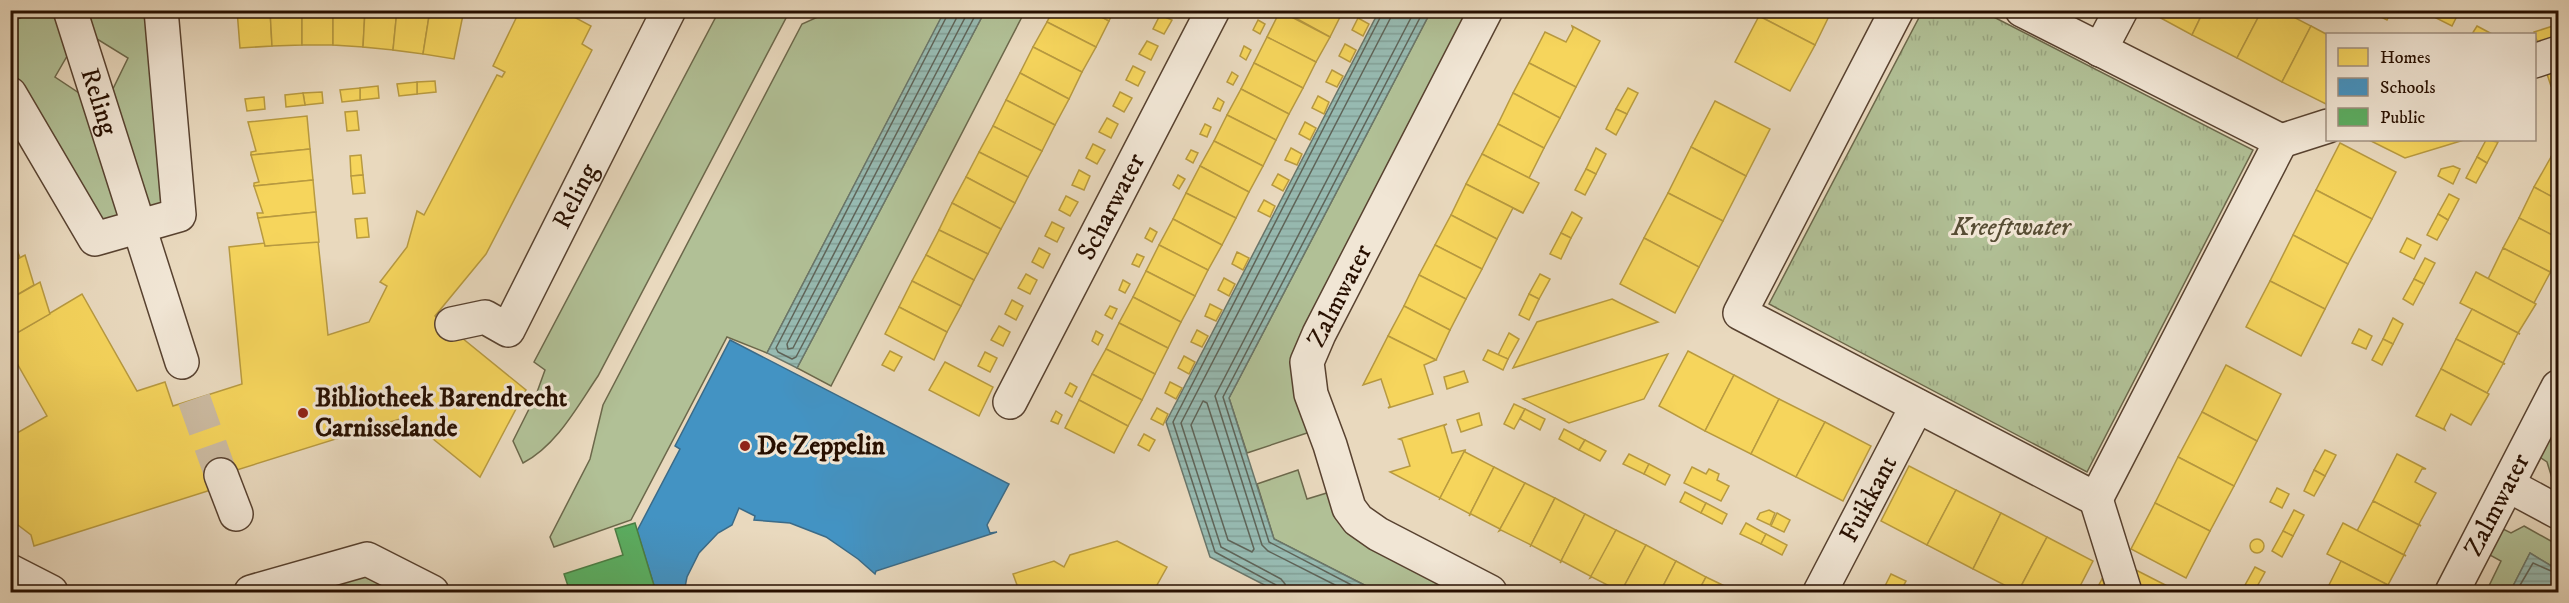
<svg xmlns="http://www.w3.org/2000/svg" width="2569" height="603" font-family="'IM FELL DW Pica',serif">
	<defs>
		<pattern id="park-tufts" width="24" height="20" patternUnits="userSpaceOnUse" patternTransform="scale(1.5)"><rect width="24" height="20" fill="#b1c096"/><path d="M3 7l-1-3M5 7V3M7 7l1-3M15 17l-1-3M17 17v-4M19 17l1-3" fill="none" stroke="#98a480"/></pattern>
		<pattern id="water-rules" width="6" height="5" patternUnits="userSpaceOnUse" patternTransform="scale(1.5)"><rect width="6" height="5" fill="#97bab1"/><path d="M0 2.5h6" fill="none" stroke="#829f96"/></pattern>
	</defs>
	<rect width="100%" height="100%" fill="#e9d9be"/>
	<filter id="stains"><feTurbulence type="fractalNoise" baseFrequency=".00333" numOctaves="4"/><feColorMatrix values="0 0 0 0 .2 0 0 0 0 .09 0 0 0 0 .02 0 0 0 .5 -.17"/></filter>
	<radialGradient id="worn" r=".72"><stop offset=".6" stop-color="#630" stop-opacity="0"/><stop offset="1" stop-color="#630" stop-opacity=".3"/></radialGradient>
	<g fill="#b1c096" stroke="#6c684b" stroke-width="1.5">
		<polygon points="37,11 56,11 70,51 55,77 85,97 125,216 97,222 11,68 10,22"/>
		<polygon points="78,11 145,11 165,206 140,212 107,101 128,58 84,31"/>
		<path d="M719 11H786V18L598 376C577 407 557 445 523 463L513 441 536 395 545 370 534 362Z"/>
		<polygon points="831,11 945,11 767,353 727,337 631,520 554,547 550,537 590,459 603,405 802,24"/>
		<polygon points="985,11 1025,11 831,386 797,368"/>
		<path d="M1431 11H1471L1293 360C1290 384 1302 409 1310 432L1247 453 1229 398Z"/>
		<polygon points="2558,416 2558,482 2552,478 2547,462 2538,456"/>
		<polygon points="1298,470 1307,499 1330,492 1341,524 1348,533 1460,592 1378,592 1274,539 1257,484"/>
		<polygon points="2524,526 2558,545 2558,570 2530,553 2510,592 2486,592 2501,561 2488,554 2501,528 2511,533"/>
		<polygon points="365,575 397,592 306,592"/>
	</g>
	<polygon fill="url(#park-tufts)" stroke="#6c684b" stroke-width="1.5" points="1923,10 1982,11 2253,150 2087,472 1769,304"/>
	<g fill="url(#water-rules)" stroke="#6a766a" stroke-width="1.5">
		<polygon points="945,10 985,11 797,368 767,353"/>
		<polygon points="1379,11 1431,11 1229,398 1274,539 1378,592 1278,592 1210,557 1166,422"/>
		<polygon points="2530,553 2558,570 2558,592 2510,592"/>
	</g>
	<g fill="#f6d55c" stroke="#b89a40" stroke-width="1.5">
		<polygon points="237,10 270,10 272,46 240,48"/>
		<polygon points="270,10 302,10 302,45 272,46"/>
		<rect x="302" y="10" width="31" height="35"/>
		<polygon points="333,10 365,10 363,47 333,45"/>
		<polygon points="365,10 397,10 393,50 363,47"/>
		<polygon points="397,10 430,10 423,54 393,50"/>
		<polygon points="430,10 464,10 454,59 423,54"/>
		<polygon points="520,10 561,10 591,26 582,44 592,50 486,254 435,316 526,390 480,477 406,417 211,478 214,489 34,546 31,535 10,519 10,437 47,416 10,351 10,337 82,294 137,391 165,382 173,406 242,384 229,247 265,243 265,246 318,241 328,335 369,322 387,286 380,282 407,247 417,211 424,215 497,75 502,77 505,72 493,66"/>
		<polygon points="1053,10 1089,10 1109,21 1096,47 1047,22"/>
		<polygon points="1089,10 1114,10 1109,21"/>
		<polygon points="1281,10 1343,10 1343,11 1330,37"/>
		<polygon points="1762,10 1832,10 1815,45 1759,16"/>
		<polygon points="2146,10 2204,10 2192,35"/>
		<polygon points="2204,10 2262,10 2237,58 2192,35"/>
		<polygon points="2262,10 2280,10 2311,26 2282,82 2237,58"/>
		<polygon points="2378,10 2392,10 2387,20 2379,16"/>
		<polygon points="2435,10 2446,10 2457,16 2452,26 2432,16"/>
		<polygon points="1280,11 1330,37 1316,62 1267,37"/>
		<polygon points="1160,15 1172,20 1164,34 1153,29"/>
		<polygon points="1759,16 1815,45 1790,91 1735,62"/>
		<polygon points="1358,18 1369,24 1363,36 1352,30"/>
		<polygon points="1258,20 1265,24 1260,34 1253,30"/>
		<polygon points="1047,22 1096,47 1082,72 1033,47"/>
		<polygon points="2556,25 2558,37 2538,44 2534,32"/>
		<polygon points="1572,26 1600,41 1576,87 1529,63 1545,32 1566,42 1573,29"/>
		<polygon points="2311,26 2328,35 2328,105 2282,82"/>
		<polygon points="2477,26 2492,34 2472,34"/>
		<polygon points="1267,37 1316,62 1303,88 1254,63"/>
		<polygon points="1147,41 1158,46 1151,60 1139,54"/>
		<polygon points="1345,44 1356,50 1350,62 1339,56"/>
		<polygon points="1244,46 1251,50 1246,60 1240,56"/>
		<polygon points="1033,47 1082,72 1069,99 1020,73"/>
		<polygon points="1254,63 1303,88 1289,114 1241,89"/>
		<polygon points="1529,63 1576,87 1560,118 1513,93"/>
		<polygon points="1133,66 1145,72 1138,86 1126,80"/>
		<polygon points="1332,70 1343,76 1337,87 1326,82"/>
		<polygon points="2558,71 2558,84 2551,86 2547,74"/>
		<polygon points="1232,72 1238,76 1233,85 1227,82"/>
		<polygon points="1020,73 1069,99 1055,125 1006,100"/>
		<polygon points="435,81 436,92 417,94 417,82"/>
		<polygon points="417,82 417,94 399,96 397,84"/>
		<polygon points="378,86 379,98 360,100 360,88"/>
		<polygon points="360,88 360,100 342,102 340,90"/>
		<polygon points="1628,88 1638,93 1627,114 1616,109"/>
		<polygon points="1241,89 1289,114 1276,140 1227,115"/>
		<polygon points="322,92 323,103 305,105 303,93"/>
		<polygon points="1120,92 1132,98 1124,112 1113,106"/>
		<polygon points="303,93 305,105 286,107 285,95"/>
		<polygon points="1513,93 1560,118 1544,148 1498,124"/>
		<polygon points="1318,96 1329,102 1324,114 1312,108"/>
		<polygon points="264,97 265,109 247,111 245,99"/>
		<polygon points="1218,98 1224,102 1220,111 1213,108"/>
		<polygon points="1006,100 1055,125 1042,151 993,126"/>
		<polygon points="1715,101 1770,129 1746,176 1691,147"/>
		<polygon points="1616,109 1627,114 1616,135 1606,129"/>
		<polygon points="357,111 359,130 347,131 345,112"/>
		<polygon points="1227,115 1276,140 1263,166 1214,141"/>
		<polygon points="307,116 310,149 251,155 251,152 256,151 248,122"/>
		<polygon points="1107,118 1118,124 1111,138 1099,132"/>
		<polygon points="1305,122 1316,128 1310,140 1299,134"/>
		<polygon points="1205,124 1211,127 1207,137 1200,134"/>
		<polygon points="1498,124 1544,148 1529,178 1482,154"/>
		<polygon points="993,126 1042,151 1028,177 979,152"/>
		<polygon points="2369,140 2464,140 2405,158"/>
		<polygon points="2486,140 2498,142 2487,163 2477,157"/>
		<polygon points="1214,141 1263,166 1249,192 1200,166"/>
		<polygon points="2558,141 2558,161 2551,157"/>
		<polygon points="2340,143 2396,172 2372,219 2316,190"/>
		<polygon points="1093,144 1105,150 1097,164 1086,158"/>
		<polygon points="1691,147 1746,176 1723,221 1668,193"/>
		<polygon points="1291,148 1302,154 1297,165 1285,160"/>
		<polygon points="1596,148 1606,154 1596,174 1586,169"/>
		<polygon points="310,149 313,180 254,186 254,183 259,182 251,155"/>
		<polygon points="1191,150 1198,153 1193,163 1186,159"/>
		<polygon points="979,152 1028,177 1015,203 966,177"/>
		<polygon points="1482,154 1539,183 1523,213 1466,184"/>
		<polygon points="361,155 363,175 351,176 350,156"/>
		<polygon points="2477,157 2487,163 2476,183 2466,178"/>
		<polygon points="2551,157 2558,161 2558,200 2534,187"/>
		<polygon points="1200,166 1249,192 1236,218 1186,193"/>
		<polygon points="2453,166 2460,169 2453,184 2438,176 2441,169"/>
		<polygon points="1586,169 1596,174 1585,195 1575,190"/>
		<polygon points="1079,170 1090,176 1084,190 1072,185"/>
		<polygon points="1278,174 1289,180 1283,191 1272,185"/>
		<polygon points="363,175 365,193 353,194 351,176"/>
		<polygon points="1178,175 1185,179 1179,189 1173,185"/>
		<polygon points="966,177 1015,203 1001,229 952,203"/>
		<polygon points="313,180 316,212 258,218 257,213 263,213 254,186"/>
		<polygon points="1466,184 1523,213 1513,208 1497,239 1451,215"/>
		<polygon points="2534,187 2558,200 2558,238 2519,218"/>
		<polygon points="2316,190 2372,219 2348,264 2293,235"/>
		<polygon points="1186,193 1236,218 1222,245 1173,219"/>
		<polygon points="1668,193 1723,221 1699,267 1644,238"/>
		<polygon points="2449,194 2459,199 2448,220 2438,214"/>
		<polygon points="1066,196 1078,202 1070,216 1059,210"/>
		<polygon points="1264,200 1275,206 1270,217 1258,211"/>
		<polygon points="952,203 1001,229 988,254 939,230"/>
		<polygon points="316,212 319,242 265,246 258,218"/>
		<polygon points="1572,212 1582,218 1571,238 1561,233"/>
		<polygon points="2438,214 2448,220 2437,240 2427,235"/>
		<polygon points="1451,215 1497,239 1482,269 1435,245"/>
		<polygon points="367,218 369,237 357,238 355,219"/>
		<polygon points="2519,218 2558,238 2558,255 2550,272 2552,273 2503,248"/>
		<polygon points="1173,219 1222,245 1208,270 1159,245"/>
		<polygon points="1052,222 1064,228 1057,242 1045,236"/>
		<polygon points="1150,228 1157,232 1152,242 1145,238"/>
		<polygon points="10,230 20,258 10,263"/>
		<polygon points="939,230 988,254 974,280 926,255"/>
		<polygon points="1561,233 1571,238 1561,259 1550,254"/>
		<polygon points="2293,235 2348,264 2325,309 2270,281"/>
		<polygon points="1644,238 1699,267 1675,313 1620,284"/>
		<polygon points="2407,238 2421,245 2414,259 2400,252"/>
		<polygon points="1159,245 1208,270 1195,296 1146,271"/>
		<polygon points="1435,245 1482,269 1466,299 1419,275"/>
		<polygon points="1039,248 1050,254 1043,268 1032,262"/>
		<polygon points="2503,248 2552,273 2550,273 2534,303 2536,304 2488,279"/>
		<polygon points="1237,252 1249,258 1243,270 1232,264"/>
		<polygon points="1137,254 1144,257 1139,267 1132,264"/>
		<polygon points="25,255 34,285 10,299 10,263"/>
		<polygon points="926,255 974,280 961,306 912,281"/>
		<polygon points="2425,258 2435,263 2424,284 2414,279"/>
		<polygon points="1146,271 1195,296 1181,322 1133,297"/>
		<polygon points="2476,272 2536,304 2518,333 2520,334 2460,303"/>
		<polygon points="1026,274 1037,280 1030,294 1018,288"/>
		<polygon points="1540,274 1550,279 1539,299 1529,294"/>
		<polygon points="1419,275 1466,299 1450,330 1404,306"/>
		<polygon points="1224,278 1235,284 1229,296 1218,290"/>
		<polygon points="2414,279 2424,284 2413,305 2403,299"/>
		<polygon points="1123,280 1130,284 1125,293 1119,290"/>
		<polygon points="912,281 961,306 947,332 899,307"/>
		<polygon points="2270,281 2325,309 2301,356 2246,327"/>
		<polygon points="40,282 50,314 10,337 10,299"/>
		<polygon points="1529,294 1539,299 1529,320 1519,315"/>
		<polygon points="1133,297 1181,322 1168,348 1119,323"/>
		<polygon points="1612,299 1658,322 1513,368 1537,322"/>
		<polygon points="1012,300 1023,306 1016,320 1005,314"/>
		<polygon points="1210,304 1222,310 1216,321 1205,316"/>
		<polygon points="1110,306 1117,309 1112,319 1105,315"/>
		<polygon points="1404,306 1450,330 1436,360 1388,336"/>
		<polygon points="899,307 947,332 934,360 885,334"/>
		<polygon points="2472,309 2520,334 2518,333 2503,363 2505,364 2456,339"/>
		<polygon points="2393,318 2403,324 2393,344 2383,339"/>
		<polygon points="1119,323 1168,348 1155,374 1106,349"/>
		<polygon points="999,326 1010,332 1003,346 991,340"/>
		<polygon points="2359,329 2372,336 2366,349 2352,343"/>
		<polygon points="1197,330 1208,336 1202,347 1191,342"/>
		<polygon points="1096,331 1103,335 1098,345 1092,341"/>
		<polygon points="1509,333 1519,339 1508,359 1498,355"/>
		<polygon points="1388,336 1436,360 1424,365 1433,394 1388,408 1390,406 1381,379 1363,385"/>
		<polygon points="2383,339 2393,344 2382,365 2372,360"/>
		<polygon points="2456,339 2505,364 2503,364 2487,393 2441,369"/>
		<polygon points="1106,349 1155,374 1142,400 1092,374"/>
		<polygon points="1488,350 1508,359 1503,370 1483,360"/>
		<polygon points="890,351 902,357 894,371 882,365"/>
		<polygon points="1688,351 1734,375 1705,431 1659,406"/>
		<polygon points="985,352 997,358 990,372 978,366"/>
		<polygon points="1668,354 1644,399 1569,423 1523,399"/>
		<polygon points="1184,356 1195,362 1189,374 1178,368"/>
		<polygon points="945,362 993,387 979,416 929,390"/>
		<polygon points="2226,365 2281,394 2257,441 2202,412"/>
		<polygon points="2441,369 2489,394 2471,425 2451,414 2444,428 2445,430 2416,416"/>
		<polygon points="1464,371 1468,382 1447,389 1444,377"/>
		<polygon points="1092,374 1142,400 1128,426 1079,400"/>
		<polygon points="1734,375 1779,399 1751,454 1705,431"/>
		<polygon points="1170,382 1182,388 1176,399 1165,393"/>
		<polygon points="1070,383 1077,387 1072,397 1065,393"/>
		<polygon points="1779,399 1825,422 1796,477 1751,454"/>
		<polygon points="1079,400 1128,426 1114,453 1065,428"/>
		<polygon points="1514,404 1525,409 1514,429 1504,424"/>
		<polygon points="1157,408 1168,414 1163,425 1151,419"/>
		<polygon points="1525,409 1545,419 1540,430 1520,419"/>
		<polygon points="1056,411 1062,415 1058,424 1051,421"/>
		<polygon points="2202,412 2257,441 2234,486 2178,457"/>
		<polygon points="1479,413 1482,425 1461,432 1457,420"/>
		<polygon points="1825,422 1871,446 1843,501 1796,477"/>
		<polygon points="1447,424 1444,426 1452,453 1465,450 1440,498 1390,472 1410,466 1402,440 1399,439"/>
		<polygon points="1564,429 1585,440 1579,450 1559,439"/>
		<polygon points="1144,434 1155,440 1149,451 1138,445"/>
		<polygon points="1585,440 1606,451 1600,461 1579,450"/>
		<polygon points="1465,450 1465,452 1494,467 1470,514 1440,498 1439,500"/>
		<polygon points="2325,450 2336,455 2325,476 2314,470"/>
		<polygon points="1629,454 1649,464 1644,474 1623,464"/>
		<polygon points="2397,454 2426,469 2422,469 2415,482 2436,493 2419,524 2421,526 2373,501"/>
		<polygon points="2178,457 2234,486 2210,531 2155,503"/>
		<polygon points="1649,464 1670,475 1665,485 1644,474"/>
		<polygon points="1909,466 1956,490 1927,545 1881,521"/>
		<polygon points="1494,467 1525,483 1500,529 1471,514 1469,516"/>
		<polygon points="1692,467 1706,474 1709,469 1719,474 1717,480 1729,486 1721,501 1684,483"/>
		<polygon points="2314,470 2325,476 2314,496 2304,491"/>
		<polygon points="1525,483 1555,498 1531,545 1501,530 1499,531"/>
		<polygon points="2277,488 2289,494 2282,508 2270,502"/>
		<polygon points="1956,490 2001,513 1973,569 1927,545"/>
		<polygon points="1685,492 1706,503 1701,513 1680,502"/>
		<polygon points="1555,498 1585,514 1561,561 1531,545 1530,547"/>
		<polygon points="2373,501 2419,525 2404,554 2406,556 2357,531"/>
		<polygon points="1706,503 1727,514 1722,524 1701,513"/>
		<polygon points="2155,503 2210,531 2186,578 2131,549"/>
		<polygon points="1769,510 1775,513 1770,525 1757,519 1760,513"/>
		<polygon points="2294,510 2304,515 2293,536 2283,531"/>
		<polygon points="1777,513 1790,520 1784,532 1771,526"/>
		<polygon points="2001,513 2047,537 2018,592 1973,569"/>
		<polygon points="1585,514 1616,530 1592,577 1562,561 1560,563"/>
		<polygon points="1746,523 1766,534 1761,544 1740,534"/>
		<polygon points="2343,523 2404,555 2388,585 2390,586 2327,554"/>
		<polygon points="1616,530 1646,545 1621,592 1592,577 1590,578"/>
		<polygon points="2283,531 2293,536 2282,557 2272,551"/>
		<polygon points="1766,534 1787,545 1782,555 1761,544"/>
		<polygon points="2047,537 2093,561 2077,592 2018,592"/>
		<circle cx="2257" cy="546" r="7"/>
		<polygon points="1117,541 1167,567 1153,592 1013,592 1017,585 1013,574 1054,561 1064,567 1070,555"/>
		<polygon points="1646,545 1676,561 1660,592 1621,592"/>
		<polygon points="1676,561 1706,577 1698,592 1660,592"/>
		<polygon points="2341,561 2388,585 2384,592 2326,591"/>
		<polygon points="2255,567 2265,572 2254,592 2244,587"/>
		<polygon points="2134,569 2179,592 2141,592"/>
		<polygon points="1891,574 1906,581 1900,592 1885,586"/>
		<polygon points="1706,577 1737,592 1698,592"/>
		<polygon points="2102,579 2102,578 2107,592 2095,592"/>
	</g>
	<polygon fill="#4393c3" stroke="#3b6b88" stroke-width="1.5" points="730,340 1009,484 987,525 990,533 997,532 876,571 875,574 858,559 826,537 790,523 754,520 755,516 739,508 732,525 718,533 699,553 687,577 684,592 656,592 637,531 680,449 675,446"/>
	<polygon fill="#5aae61" stroke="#4b7e44" stroke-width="1.5" points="635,523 656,592 570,592 564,574 623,555 615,529"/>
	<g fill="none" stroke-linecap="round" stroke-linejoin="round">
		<g stroke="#5f6458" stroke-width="1.5">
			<polyline points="950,10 776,348 778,352 792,359 796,357 978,10"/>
			<polyline points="957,10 956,19 787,344 788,349 793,348 969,10"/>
			<polygon points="1203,401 1207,403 1254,549 1252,552 1228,540 1191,425"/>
			<polyline points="1279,592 1276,585 1215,552 1173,422 1384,10"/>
			<polyline points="1287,592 1285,584 1281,579 1221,547 1181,423 1390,19 1392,10"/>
			<polyline points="1349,592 1268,551 1262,545 1215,396 1415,10"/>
			<polyline points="1365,592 1269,542 1223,397 1424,10"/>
			<polyline points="2516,592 2533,563 2558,574"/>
		</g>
		<polyline stroke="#ccbba2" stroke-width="33" stroke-dasharray="33 16" stroke-linecap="butt" points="194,399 221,475"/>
		<g stroke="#584230" stroke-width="36">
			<g id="street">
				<path id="s1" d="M70 10 182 362"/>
				<polyline points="1486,10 1319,334 1307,362 1311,394 1330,445 1349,508 1358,520 1378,534 1490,592"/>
				<polyline points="1897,10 1740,313 2096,499 2281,141 2022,10"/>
				<polyline points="2100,50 2121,10"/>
				<polyline points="2534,61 2558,53"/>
				<polyline points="10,94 95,239 179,215 161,10"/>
				<polyline points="2281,141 2328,126"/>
				<path id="s2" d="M452 324 485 317 508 330 669 10"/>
				<path id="s3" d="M1010 402 1213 10"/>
				<polyline points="221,475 236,514"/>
				<polyline points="2508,485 2558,512"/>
				<polyline points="2096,499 2125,592"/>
				<polyline points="10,571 51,592"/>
				<polyline points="251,592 367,559 432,592"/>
				<path id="s4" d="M1820 592 1917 406"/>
				<path id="s5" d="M2452 592 2558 387"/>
			</g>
		</g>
		<use href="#street" stroke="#f1e6d5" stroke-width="33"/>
	</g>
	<g fill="#8f2418" stroke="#f1e6d5" stroke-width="2">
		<circle cx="303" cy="413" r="6"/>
		<circle cx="745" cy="446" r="6"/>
	</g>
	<g text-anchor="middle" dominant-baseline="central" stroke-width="6" stroke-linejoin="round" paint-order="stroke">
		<g font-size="26" fill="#270f00" stroke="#f1e6d5">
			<text stroke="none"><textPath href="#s1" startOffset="96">Reling</textPath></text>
			<text stroke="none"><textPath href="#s2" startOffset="210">Reling</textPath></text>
			<text stroke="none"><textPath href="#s3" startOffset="220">Scharwater</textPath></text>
			<text transform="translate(1340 296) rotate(-63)">Zalmwater</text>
			<text stroke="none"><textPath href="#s4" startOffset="105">Fuikkant</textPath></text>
			<text stroke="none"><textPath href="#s5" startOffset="98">Zalmwater</textPath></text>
		</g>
		<g font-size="26" font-style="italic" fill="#574d34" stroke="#f1e6d5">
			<text x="2011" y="227">Kreeftwater</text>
		</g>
		<g font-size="26" font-weight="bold" fill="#270f00" stroke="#f1e6d5" text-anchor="start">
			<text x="315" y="398">Bibliotheek Barendrecht<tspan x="315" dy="30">Carnisselande</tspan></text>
			<text x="757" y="446">De Zeppelin</text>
		</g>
	</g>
	<rect width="2569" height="603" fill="none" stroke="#e9d9be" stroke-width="36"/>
	<rect x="12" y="12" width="2545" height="579" fill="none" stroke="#270f00" stroke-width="3"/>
	<rect x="18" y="18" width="2533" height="567" fill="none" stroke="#270f00" stroke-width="1.5"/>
	<rect x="2326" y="33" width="210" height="108" fill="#f1e6d5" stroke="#a09080" stroke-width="1.5"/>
	<rect x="2338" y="48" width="30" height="18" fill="#f6d55c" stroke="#a09080" stroke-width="1.5"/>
	<text x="2380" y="63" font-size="18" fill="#270f00">Homes</text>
	<rect x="2338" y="78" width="30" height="18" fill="#4393c3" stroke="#a09080" stroke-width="1.5"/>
	<text x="2380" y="93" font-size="18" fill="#270f00">Schools</text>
	<rect x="2338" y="108" width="30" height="18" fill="#5aae61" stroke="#a09080" stroke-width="1.5"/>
	<text x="2380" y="123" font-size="18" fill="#270f00">Public</text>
	<rect width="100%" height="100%" filter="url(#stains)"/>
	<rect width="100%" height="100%" fill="url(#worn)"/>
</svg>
